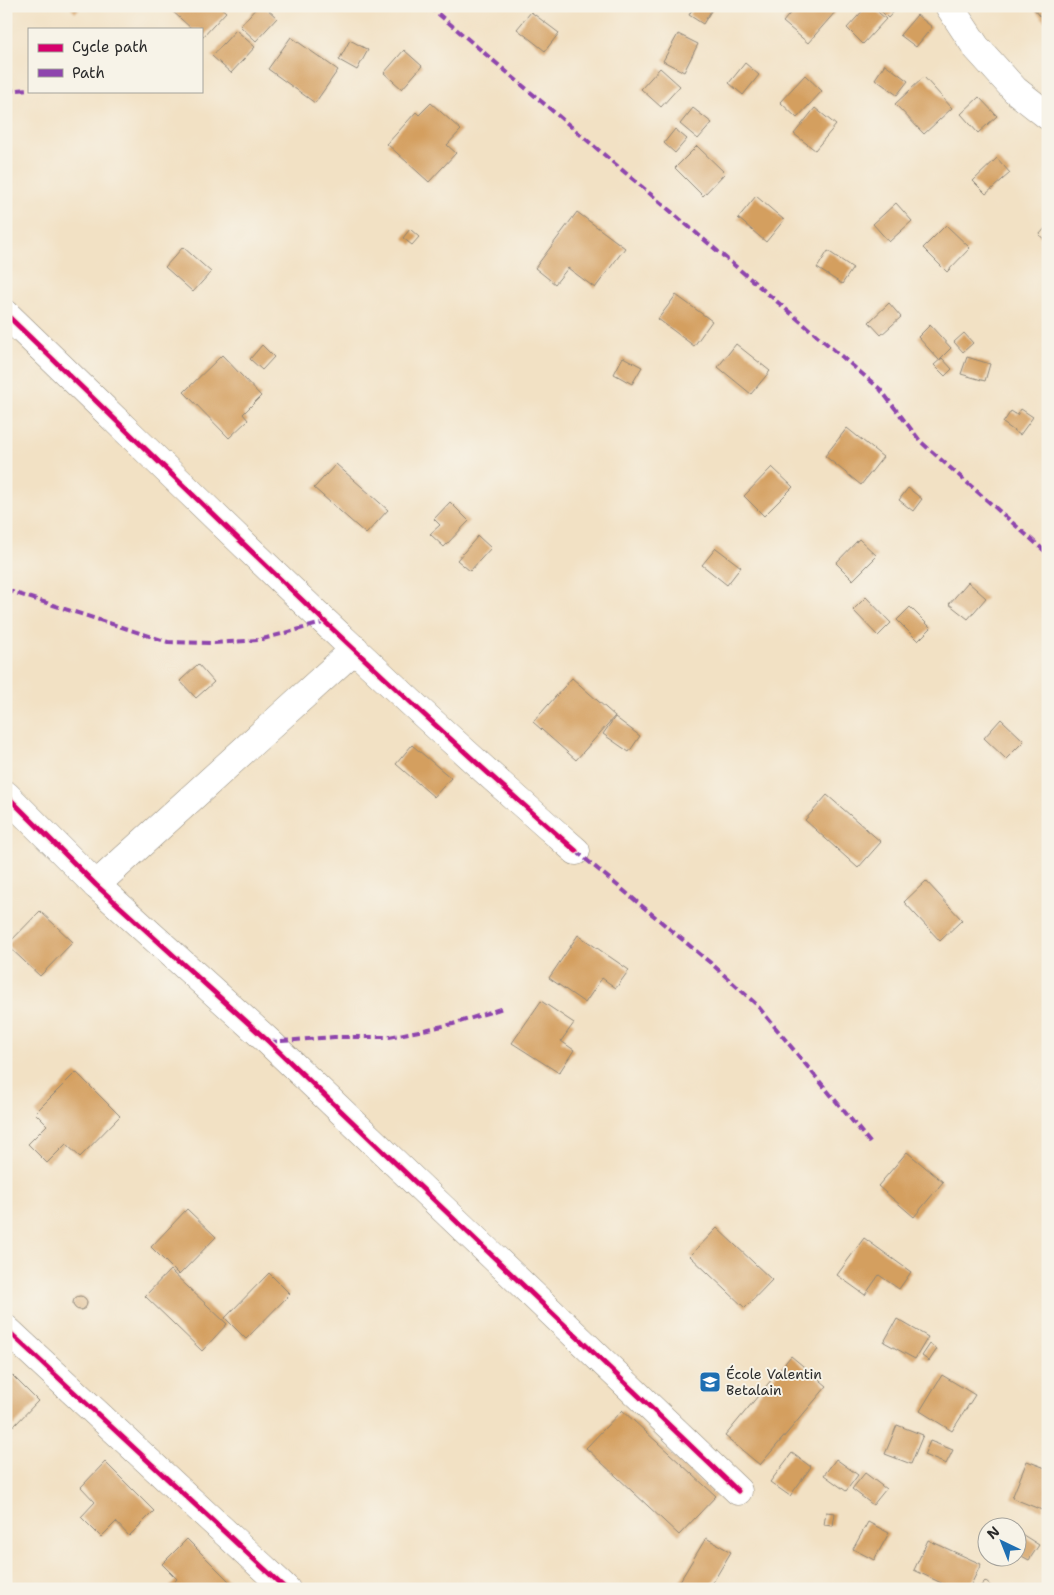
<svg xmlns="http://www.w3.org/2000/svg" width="1054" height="1595" font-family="'Shantell Sans',sans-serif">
	<rect width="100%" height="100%" fill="#f7f3e8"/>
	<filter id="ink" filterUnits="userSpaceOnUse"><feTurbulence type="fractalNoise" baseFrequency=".02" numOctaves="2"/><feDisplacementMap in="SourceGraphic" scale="10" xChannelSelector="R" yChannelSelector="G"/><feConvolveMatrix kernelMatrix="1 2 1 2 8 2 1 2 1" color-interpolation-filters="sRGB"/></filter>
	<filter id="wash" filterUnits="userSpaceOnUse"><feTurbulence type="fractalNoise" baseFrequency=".0096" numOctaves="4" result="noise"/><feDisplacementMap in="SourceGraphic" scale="20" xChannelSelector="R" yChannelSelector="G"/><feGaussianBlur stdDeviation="1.12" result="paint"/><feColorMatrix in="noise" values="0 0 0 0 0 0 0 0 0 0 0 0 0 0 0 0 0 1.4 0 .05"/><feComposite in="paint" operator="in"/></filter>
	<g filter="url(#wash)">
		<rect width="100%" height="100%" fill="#f2e1c4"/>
		<g id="blocks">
			<g fill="#d49f5e">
				<polygon points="69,6 82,6 75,13"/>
				<polygon points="173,6 219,6 226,12 202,38 201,29 192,29 170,9"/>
				<polygon points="258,6 264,6 277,18 256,41 240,26"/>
				<polygon points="694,6 714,6 703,24 689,15"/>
				<polygon points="796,6 831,6 836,11 808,43 783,22"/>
				<polygon points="867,6 871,6 886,19 863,44 847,28"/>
				<polygon points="876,6 899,6 888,18"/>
				<polygon points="1035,6 1048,6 1048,25 1033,8"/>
				<polygon points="531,12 559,33 545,51 517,29"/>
				<polygon points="917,15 932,27 916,47 900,35"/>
				<polygon points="236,30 255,47 231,73 212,56"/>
				<polygon points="678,34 698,44 684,72 663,61"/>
				<polygon points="291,37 338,70 315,103 268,69"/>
				<polygon points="350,40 368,50 357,70 339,60"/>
				<polygon points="404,50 422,66 402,89 384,73"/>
				<polygon points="745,63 759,75 743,95 729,83"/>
				<polygon points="885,64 908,81 897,95 875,79"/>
				<polygon points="660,68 680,86 661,107 641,89"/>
				<polygon points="805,75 822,91 797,118 780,102"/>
				<polygon points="924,77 952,108 924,134 895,104"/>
				<polygon points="979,97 997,116 978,133 961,114"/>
				<polygon points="431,103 461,130 447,145 456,153 429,182 387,144 416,112 419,115"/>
				<polygon points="693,108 712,123 698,139 680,124"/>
				<polygon points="815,108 836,125 815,150 794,134"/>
				<polygon points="675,129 687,139 675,153 664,143"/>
				<polygon points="697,146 725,173 703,196 675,168"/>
				<polygon points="997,158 1010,173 986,194 973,181"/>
				<polygon points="756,196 784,220 766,242 738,218"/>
				<polygon points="896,203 912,221 889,242 873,224"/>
				<polygon points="577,212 625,248 595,288 568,268 555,284 535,268"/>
				<polygon points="946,225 970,248 947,272 923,248"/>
				<polygon points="1048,225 1048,242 1039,235"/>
				<polygon points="410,229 419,237 412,245 403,238"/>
				<polygon points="183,247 211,272 193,292 165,267"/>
				<polygon points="828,251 853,268 842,284 817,268"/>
				<polygon points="676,295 712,321 694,346 658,319"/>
				<polygon points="889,303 901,317 881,335 869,322"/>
				<polygon points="930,325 951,348 939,360 918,337"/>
				<polygon points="964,333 973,343 963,352 954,342"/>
				<polygon points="736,344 770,371 751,394 718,367"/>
				<polygon points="262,345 274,357 262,370 250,359"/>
				<polygon points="222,355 261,396 243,414 248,420 229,438 184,392"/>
				<polygon points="623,357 642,367 632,384 614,374"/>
				<polygon points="967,357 990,364 985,381 961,374"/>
				<polygon points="942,358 952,369 945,376 934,365"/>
				<polygon points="1021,409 1033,417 1020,435 1003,423 1011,411 1017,415"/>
				<polygon points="847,428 883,457 861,485 825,456"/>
				<polygon points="336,464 388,510 366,534 314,488"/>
				<polygon points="772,467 793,487 764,516 744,496"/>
				<polygon points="908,488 922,499 913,511 899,500"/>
				<polygon points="450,502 469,521 444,547 430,534 440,525 434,519"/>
				<polygon points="478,536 491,548 470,571 457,560"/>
				<polygon points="859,539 877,556 853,580 836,563"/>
				<polygon points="716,548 741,567 727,585 702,565"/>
				<polygon points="968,582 986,598 968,619 949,604"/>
				<polygon points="866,597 891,623 878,636 853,610"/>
				<polygon points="910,607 931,628 918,641 897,620"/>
				<polygon points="198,664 214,682 196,698 180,681"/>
				<polygon points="572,678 615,716 576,760 533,722"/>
				<polygon points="615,717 640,736 629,752 603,734"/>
				<polygon points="1001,719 1024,741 1006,759 984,738"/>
				<polygon points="412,745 451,778 434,797 396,764"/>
				<polygon points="827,795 881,842 858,868 805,820"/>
				<polygon points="926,881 962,920 940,941 904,902"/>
				<polygon points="40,911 73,942 40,976 7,945"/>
				<polygon points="578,935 629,970 616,988 602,978 585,1003 549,978"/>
				<polygon points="541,1001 574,1023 561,1041 574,1050 559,1073 512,1043"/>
				<polygon points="76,1072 120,1116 80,1157 66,1144 47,1163 28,1144 47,1125 35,1113"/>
				<polygon points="907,1152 943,1182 914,1217 878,1186"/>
				<polygon points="187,1209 216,1237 179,1275 151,1247"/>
				<polygon points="717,1228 772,1280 745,1308 690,1256"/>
				<polygon points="864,1238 911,1272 899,1289 879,1275 865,1295 837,1275"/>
				<polygon points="170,1270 227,1324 202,1351 145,1296"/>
				<polygon points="269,1273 290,1294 246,1339 225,1318"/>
				<circle cx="80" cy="1303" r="7"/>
				<polygon points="897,1319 928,1337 915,1359 884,1342"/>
				<polygon points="930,1344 937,1349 929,1361 922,1356"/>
				<polygon points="791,1356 827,1386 760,1465 725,1436"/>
				<polygon points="6,1369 38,1401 14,1426 6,1418"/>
				<polygon points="942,1375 975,1395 952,1431 920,1411"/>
				<polygon points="622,1410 716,1496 679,1535 586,1448"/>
				<polygon points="897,1425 923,1435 911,1464 885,1454"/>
				<polygon points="930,1441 953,1450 946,1464 924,1455"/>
				<polygon points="792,1453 811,1467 790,1496 770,1482"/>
				<polygon points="836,1459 858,1475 846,1491 824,1475"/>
				<polygon points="1027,1461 1048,1469 1048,1496 1042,1510 1012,1498"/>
				<polygon points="105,1462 154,1511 129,1536 116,1522 101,1537 81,1517 95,1502 81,1487"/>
				<polygon points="865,1473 886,1489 873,1505 852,1489"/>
				<polygon points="826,1512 835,1513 833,1526 824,1525"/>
				<polygon points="868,1522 889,1533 874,1560 853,1549"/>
				<polygon points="1020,1533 1039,1545 1029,1560 1016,1553 1016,1539"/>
				<polygon points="706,1538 731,1552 709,1589 692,1589 680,1581"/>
				<polygon points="187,1539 236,1588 235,1589 168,1589 177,1579 162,1564"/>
				<polygon points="928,1540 981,1564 969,1589 954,1589 914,1570"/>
				<polygon points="985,1581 994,1589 978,1589"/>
			</g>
		</g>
	</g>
	<g filter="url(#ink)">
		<use href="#blocks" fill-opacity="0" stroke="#8e8678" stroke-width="1"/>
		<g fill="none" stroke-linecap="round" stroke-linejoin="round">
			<g stroke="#8e8678" stroke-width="29">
				<g id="minor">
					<polyline points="949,6 976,47 1015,90 1048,116"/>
					<path d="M6 314C194 495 379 680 576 851"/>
					<polyline points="6,795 96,885 269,1042 738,1491"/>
					<polyline points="96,885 355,649"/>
					<polyline points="6,1329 286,1589"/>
				</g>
			</g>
			<use href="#minor" stroke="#fff" stroke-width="28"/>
			<g stroke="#8e44ad" stroke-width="4" stroke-dasharray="8 4" stroke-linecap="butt">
				<polyline points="429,6 880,389 921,442 1048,554"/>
				<polyline points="6,91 29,89"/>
				<polyline points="6,590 168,642 214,643 259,640 326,622"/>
				<polyline points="576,851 713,965 756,1004 872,1145"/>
				<polyline points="269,1042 334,1037 389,1037 453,1024 503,1008"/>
			</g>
			<g stroke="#f7f3e8" stroke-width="8">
				<g id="cycleway">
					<path d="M6 314C194 495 379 680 576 851"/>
					<polyline points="6,795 96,885 269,1042 738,1491"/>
					<polyline points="6,1329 286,1589"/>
				</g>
			</g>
			<use href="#cycleway" stroke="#d6006c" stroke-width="5"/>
		</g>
	</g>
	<defs>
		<g id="school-square" transform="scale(1.125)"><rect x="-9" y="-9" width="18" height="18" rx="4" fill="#1f6fb2" stroke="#f7f3e8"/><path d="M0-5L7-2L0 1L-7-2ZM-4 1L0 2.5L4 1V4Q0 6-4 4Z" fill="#fff"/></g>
	</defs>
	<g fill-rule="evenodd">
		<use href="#school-square" x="710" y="1382"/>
	</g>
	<g text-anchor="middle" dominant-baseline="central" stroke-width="4" stroke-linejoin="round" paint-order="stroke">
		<g font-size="14" fill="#2b2b2b" stroke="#f7f3e8" text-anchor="start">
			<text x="726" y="1374">École Valentin<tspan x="726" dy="16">Betalain</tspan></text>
		</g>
	</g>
	<rect width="1054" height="1595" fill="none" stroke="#f7f3e8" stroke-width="25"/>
	<rect x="28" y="28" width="175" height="65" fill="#f7f3e8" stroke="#a5a39c"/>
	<rect x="38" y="44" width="25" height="8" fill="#d6006c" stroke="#a5a39c"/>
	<text x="72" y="52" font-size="15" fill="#2b2b2b">Cycle path</text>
	<rect x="38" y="69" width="25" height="8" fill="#8e44ad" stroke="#a5a39c"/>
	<text x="72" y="78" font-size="15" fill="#2b2b2b">Path</text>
	<g transform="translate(1002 1542) rotate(317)"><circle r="24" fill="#f7f3e8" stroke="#a5a39c"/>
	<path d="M0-4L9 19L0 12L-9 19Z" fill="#1f6fb2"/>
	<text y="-8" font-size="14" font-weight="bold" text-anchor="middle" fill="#2b2b2b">N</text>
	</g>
</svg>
